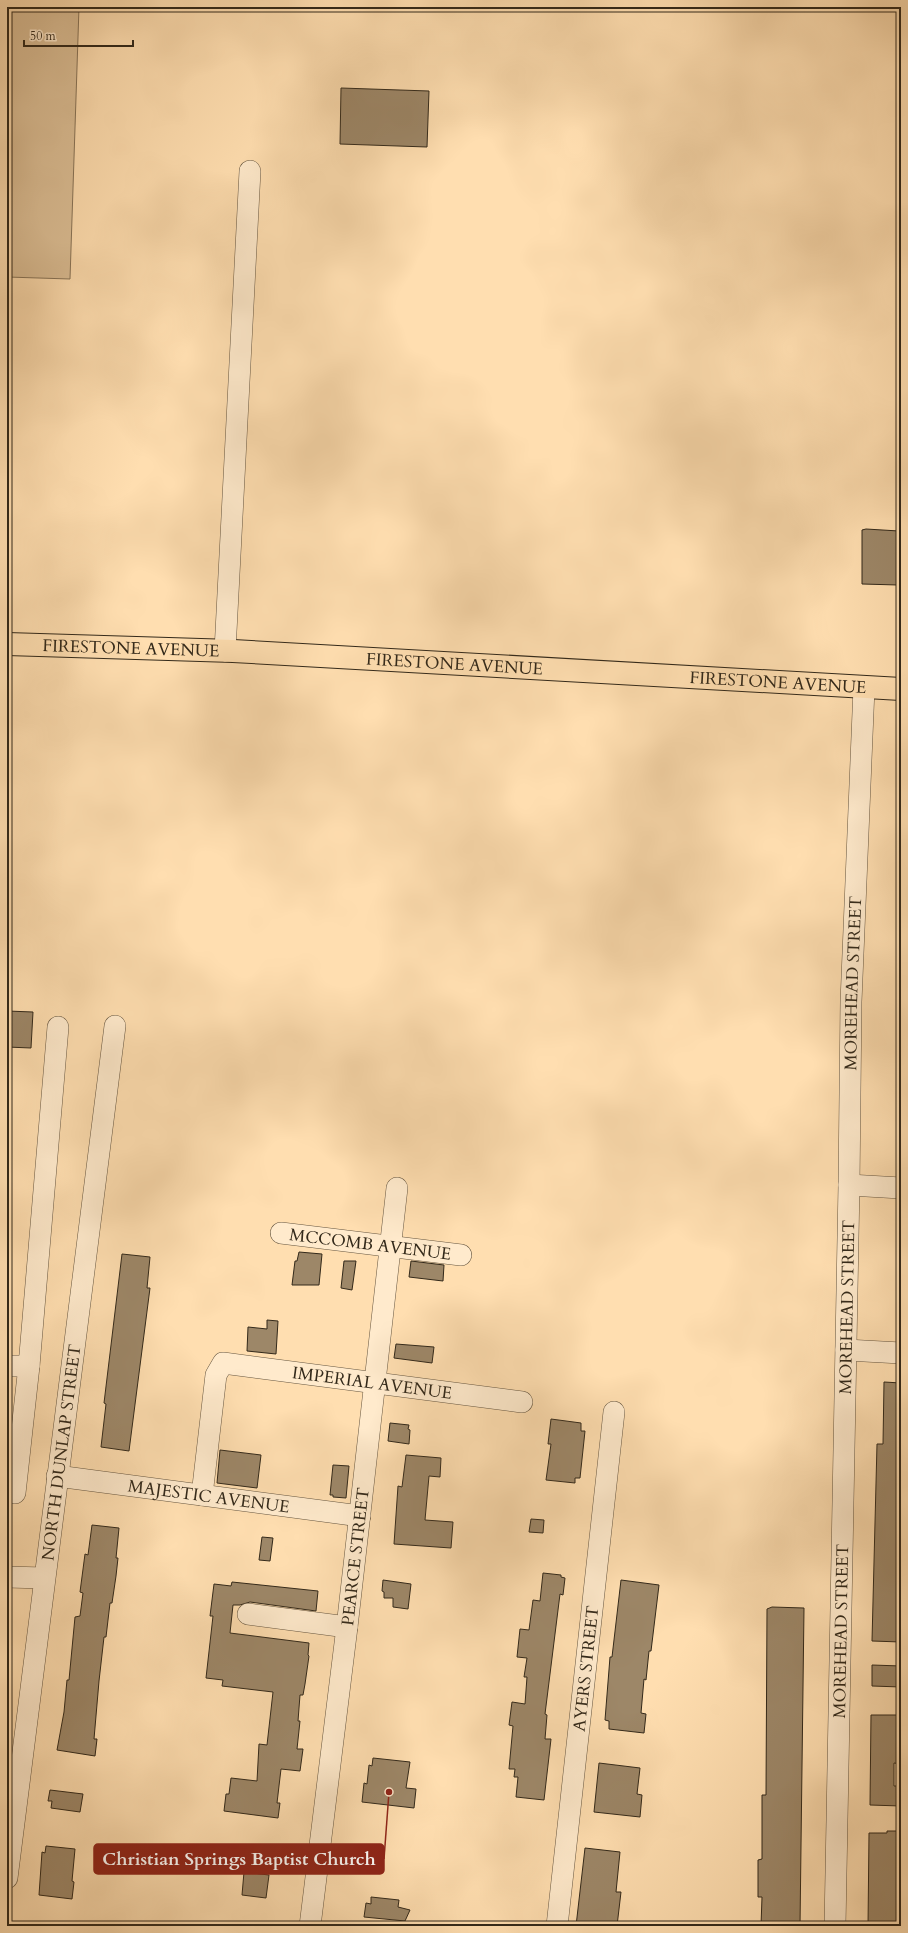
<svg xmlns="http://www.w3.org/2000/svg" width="908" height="1933" font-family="Cardo,serif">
	<rect width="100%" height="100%" fill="#ffdeb0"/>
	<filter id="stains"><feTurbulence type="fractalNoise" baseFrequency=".005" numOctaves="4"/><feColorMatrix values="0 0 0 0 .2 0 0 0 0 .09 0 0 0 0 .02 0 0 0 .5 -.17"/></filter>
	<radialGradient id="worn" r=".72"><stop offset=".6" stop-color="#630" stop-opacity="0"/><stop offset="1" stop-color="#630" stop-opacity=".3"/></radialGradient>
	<polygon fill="#dcbf96" stroke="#887458" points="7,7 79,7 70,279 7,277"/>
	<g fill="#9d8768" stroke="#33291a">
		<polygon points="341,88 429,91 427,147 340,144"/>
		<polygon points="866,529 899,531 898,585 862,584 862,530"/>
		<polygon points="7,1011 33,1012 31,1048 7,1047"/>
		<polygon points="299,1252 322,1254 319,1285 292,1285 295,1261 297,1261"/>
		<polygon points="122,1254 150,1257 147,1288 150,1288 129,1451 101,1447 106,1404 104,1403"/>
		<polygon points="344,1261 356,1261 352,1290 341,1288"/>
		<polygon points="411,1261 444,1265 443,1281 409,1277"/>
		<polygon points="267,1320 278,1321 276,1354 247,1351 248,1327 267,1329"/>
		<polygon points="396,1344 434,1347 432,1363 394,1358"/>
		<polygon points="884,1382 901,1383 901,1642 872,1641 877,1444 883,1444"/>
		<polygon points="551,1419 581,1423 581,1431 585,1431 580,1478 575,1478 575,1483 546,1480 551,1444 548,1444"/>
		<polygon points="390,1423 409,1425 408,1429 410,1430 409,1444 388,1441"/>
		<polygon points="220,1450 261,1455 257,1488 217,1483"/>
		<polygon points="406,1455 441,1458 440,1477 429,1476 425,1520 453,1522 451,1548 394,1544 398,1486 402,1487"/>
		<polygon points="333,1465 349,1466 346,1498 333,1497 333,1495 330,1495"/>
		<polygon points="531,1519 544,1520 543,1533 529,1532"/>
		<polygon points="92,1525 119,1528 116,1558 118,1558 116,1576 112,1603 110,1603 106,1637 104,1637 99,1681 94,1739 97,1739 95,1756 57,1750 64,1712 67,1680 69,1680 75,1617 80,1616 83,1593 80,1592 85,1554 88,1555"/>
		<polygon points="262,1537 273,1538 270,1561 259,1560"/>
		<polygon points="543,1573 561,1575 561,1577 565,1578 563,1595 560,1594 545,1714 547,1715 545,1739 551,1739 544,1800 516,1797 518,1777 514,1777 515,1769 509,1769 513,1726 509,1725 512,1702 525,1704 527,1677 524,1677 527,1658 517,1657 520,1629 529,1630 533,1600 540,1601"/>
		<polygon points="383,1580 411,1584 408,1609 393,1607 393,1598 384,1598 384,1592 382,1591"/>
		<polygon points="621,1580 659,1585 651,1651 649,1651 646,1680 644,1679 641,1713 646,1714 644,1733 609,1729 609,1721 605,1720 610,1657 612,1657"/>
		<polygon points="232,1582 318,1591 316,1611 250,1602 240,1605 233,1605 230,1633 309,1643 308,1655 309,1656 305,1684 303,1695 300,1695 298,1721 300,1721 297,1749 303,1749 300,1771 281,1769 277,1803 280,1803 278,1818 224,1811 226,1794 229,1794 231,1778 257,1781 259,1744 267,1745 273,1692 222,1686 223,1680 206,1678 213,1616 210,1616 214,1584 231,1586"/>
		<polygon points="772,1607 804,1608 800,1926 761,1926 762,1897 758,1897 758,1860 762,1859 762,1795 766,1795 767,1609"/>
		<polygon points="872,1665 901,1666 901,1687 872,1686"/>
		<polygon points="871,1715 901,1715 901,1764 894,1763 894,1786 901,1786 901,1806 870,1805"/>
		<polygon points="373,1758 410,1762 406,1788 416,1789 414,1808 362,1802 364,1783 367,1784 369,1765 372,1766"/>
		<polygon points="599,1763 640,1768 637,1794 642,1795 640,1817 594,1812"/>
		<polygon points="50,1790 83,1794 80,1812 51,1808 52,1801 48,1801"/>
		<polygon points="887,1831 901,1831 901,1854 898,1854 898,1926 868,1926 869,1833 887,1833"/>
		<polygon points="46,1846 75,1849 72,1881 74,1882 72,1899 39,1895 42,1852 45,1853"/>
		<polygon points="585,1848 620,1852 616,1892 621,1892 617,1926 576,1926"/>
		<polygon points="244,1872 269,1875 266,1898 242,1895"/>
		<polygon points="371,1897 399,1900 398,1907 410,1910 405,1921 364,1917 366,1903 371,1904"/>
	</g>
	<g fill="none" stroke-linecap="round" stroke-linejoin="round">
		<g stroke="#665640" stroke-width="22">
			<g id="minor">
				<polyline points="225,651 250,171"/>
				<polyline points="849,1185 901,1188"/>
				<path id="s1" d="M281 1233 461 1255"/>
				<polyline points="846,1350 901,1353"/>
				<polyline points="7,1366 29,1366 58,1027"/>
				<path id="s2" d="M57 1476 360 1516"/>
				<polyline points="7,1492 15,1493 29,1366"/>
				<path id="s3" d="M202 1495 216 1375 223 1363 522 1402"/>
				<polyline points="7,1577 44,1578"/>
				<polyline points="248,1614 347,1627"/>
				<path id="s4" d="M7 1878 115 1026"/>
				<path id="s5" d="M310 1926 347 1627 397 1188"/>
				<path id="s6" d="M557 1926 614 1412"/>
				<path id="s7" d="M835 1926 849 1185 851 1002 864 688"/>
			</g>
		</g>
		<g stroke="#33291a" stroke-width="24">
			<g id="major">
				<path id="s8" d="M7 644 233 651 901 689"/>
			</g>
		</g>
		<use href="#minor" stroke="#ffeacc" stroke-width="21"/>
		<use href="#major" stroke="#ffdeb0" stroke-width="22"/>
	</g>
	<g text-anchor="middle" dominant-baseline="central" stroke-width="4" stroke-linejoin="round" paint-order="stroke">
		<g font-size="17" fill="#33291a" stroke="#ffeacc">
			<text stroke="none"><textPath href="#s8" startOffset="124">FIRESTONE AVENUE</textPath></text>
			<text stroke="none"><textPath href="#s8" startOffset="448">FIRESTONE AVENUE</textPath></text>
			<text stroke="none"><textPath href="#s8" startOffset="772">FIRESTONE AVENUE</textPath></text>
			<text stroke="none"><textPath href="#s7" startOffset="943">MOREHEAD STREET</textPath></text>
			<text stroke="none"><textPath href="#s1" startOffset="90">MCCOMB AVENUE</textPath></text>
			<text stroke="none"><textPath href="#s7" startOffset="619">MOREHEAD STREET</textPath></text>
			<text stroke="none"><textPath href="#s3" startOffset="285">IMPERIAL AVENUE</textPath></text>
			<text stroke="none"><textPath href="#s4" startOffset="429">NORTH DUNLAP STREET</textPath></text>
			<text stroke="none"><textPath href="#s2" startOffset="153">MAJESTIC AVENUE</textPath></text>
			<text stroke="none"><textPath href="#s5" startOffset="372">PEARCE STREET</textPath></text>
			<text stroke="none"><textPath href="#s7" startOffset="295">MOREHEAD STREET</textPath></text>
			<text stroke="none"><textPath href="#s6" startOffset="259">AYERS STREET</textPath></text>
		</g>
	</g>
	<path fill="none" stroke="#8f2418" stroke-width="1.5" d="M389 1792L384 1859"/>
	<circle fill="#8f2418" stroke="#ffeacc" stroke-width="1.5" cx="389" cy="1792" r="4"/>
	<rect fill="#8f2418" stroke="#8f2418" stroke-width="1.5" x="94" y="1844" width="290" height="30" rx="4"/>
	<g font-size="18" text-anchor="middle" font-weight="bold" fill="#fff">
		<text x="239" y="1865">Christian Springs Baptist Church</text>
	</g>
	<rect width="908" height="1933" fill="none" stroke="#ffdeb0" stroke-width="24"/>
	<rect x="8" y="8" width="892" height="1917" fill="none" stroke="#33291a" stroke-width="2"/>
	<rect x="12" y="12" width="884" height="1909" fill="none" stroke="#33291a"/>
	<path d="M24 40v6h109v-6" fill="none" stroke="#33291a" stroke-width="2"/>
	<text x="30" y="40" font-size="12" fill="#33291a" stroke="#ffeacc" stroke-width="3" paint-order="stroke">50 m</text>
	<rect width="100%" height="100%" filter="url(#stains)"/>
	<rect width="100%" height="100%" fill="url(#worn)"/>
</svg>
